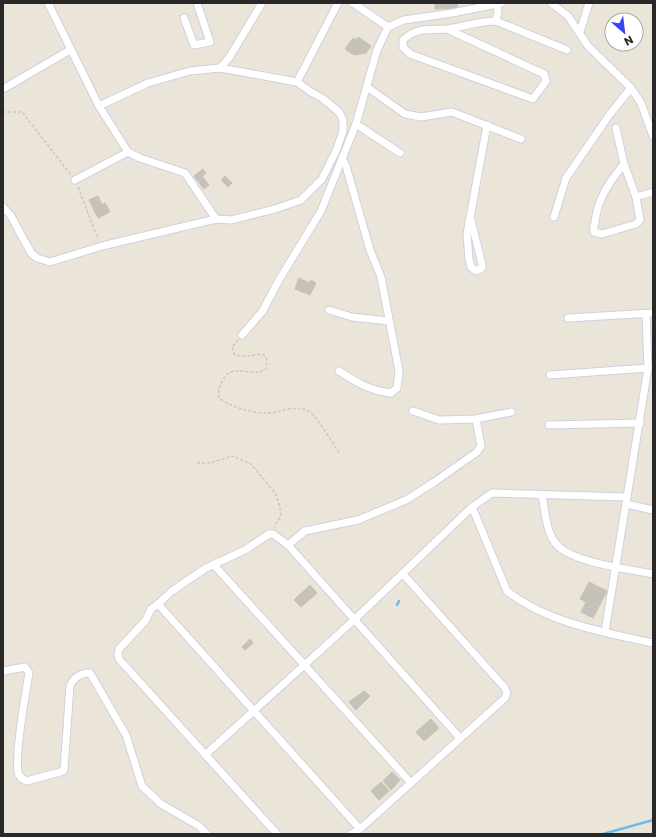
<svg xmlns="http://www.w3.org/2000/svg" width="656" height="837" font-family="Poppins,sans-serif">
	<rect width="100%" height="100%" fill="#ebe5d9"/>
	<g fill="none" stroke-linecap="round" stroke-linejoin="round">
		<g stroke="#6cbbed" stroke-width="2.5">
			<polyline points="397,605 399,601"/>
			<polyline points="603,834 653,820"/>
		</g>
	</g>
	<g fill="#c6c2b9" stroke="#c6c1b3">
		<polygon points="435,3 457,3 458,8 435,9"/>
		<polygon points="358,37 371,46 366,53 354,55 345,49 353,38 356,40"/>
		<polygon points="203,169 206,173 202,176 209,185 204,189 194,176"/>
		<polygon points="225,176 232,183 228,187 221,180"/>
		<polygon points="98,196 102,205 105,203 110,212 98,218 89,200"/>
		<polygon points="299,278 309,283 311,280 316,283 310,295 295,289"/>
		<polygon points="589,582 607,591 593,618 581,612 586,602 580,599"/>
		<polygon points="310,585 317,593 301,607 294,600"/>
		<polygon points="250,639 253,643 245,650 242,647"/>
		<polygon points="364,691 370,696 356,710 349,702"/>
		<polygon points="431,719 439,728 424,741 416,732"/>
		<polygon points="392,772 400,780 391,790 383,781"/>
		<polygon points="381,782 389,791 379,800 371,791"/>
	</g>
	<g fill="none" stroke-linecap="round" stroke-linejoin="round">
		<g stroke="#cfd0e1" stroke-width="9">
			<g id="minor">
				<polyline points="48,3 99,106 128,152 140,158 185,173 216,219"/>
				<polyline points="353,3 388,27"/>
				<polyline points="551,3 568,16 588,46 631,88 641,103 653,136"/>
				<polyline points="497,4 498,11 496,21 567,50"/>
				<polyline points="184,18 194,45 210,42 197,3"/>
				<polyline points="388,27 404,20 452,13 501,3"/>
				<path d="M447 29 544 74 546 81 533 99 410 54 403 47V40C416 27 430 30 447 29 464 27 479 21 496 21"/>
				<polyline points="580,32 589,3"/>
				<polyline points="220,68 229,58 262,3"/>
				<polyline points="297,82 338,3"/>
				<polyline points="367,87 405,114 421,117 452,112 521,139"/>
				<polyline points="3,89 70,50"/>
				<polyline points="356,124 400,153"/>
				<path d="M616 128 624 164 636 197 640 220 636 224 602 234 594 232C593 228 594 226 595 223 597 200 609 182 624 164"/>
				<polyline points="75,180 128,152"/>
				<polyline points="636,197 653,192"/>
				<polyline points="3,207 11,216 31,253 37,258 50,262 102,246 216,219 231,220 275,209 301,200 322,179 336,151 343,131 343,120 339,112 322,98 311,92 297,82 220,68 190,71 148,83 99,106"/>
				<polyline points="470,216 482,264 482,268 476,271 471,267 469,259 467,234 487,125"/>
				<polyline points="554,217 566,178 610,114 631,88"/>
				<polyline points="329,310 352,317 389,321"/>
				<polyline points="568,318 653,313"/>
				<polyline points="242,335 262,312 279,280 321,211 356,124 377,50 388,27"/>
				<path d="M339 371C356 382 370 391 391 393L397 388 399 371 381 277 370 250 346 166 342 158"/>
				<polyline points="550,375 648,368"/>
				<polyline points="413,411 439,420 476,419 511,412"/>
				<polyline points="549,425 640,423"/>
				<path d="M542 495C545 510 546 536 559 547 577 563 629 569 653 574"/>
				<polyline points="626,504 653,510"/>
				<path d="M472 507 507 591C548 623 603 632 653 643"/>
				<polyline points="288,545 305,531 358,520 406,500 433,483 477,452 481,446 476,419"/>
				<polyline points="214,565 411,783"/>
				<polyline points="158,604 172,591 206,568 245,550 269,534 273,534 288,545 460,738"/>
				<polyline points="605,632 648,368 646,314"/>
				<path d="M3 671 25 667 29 673C26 691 13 761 19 775 21 778 23 780 27 781L60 772 64 770 70 686C73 678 82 672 90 673L126 735 142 786 161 804 199 826 207 834"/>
				<polyline points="205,755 354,620 472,507 492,493 627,497"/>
				<polyline points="277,834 119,659 118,654 119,649 146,620 151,609 158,604 360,829"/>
				<polyline points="351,834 360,829 505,698 507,693 505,688 403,574"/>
			</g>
		</g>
		<g stroke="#c7c7c7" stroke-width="1.5" stroke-dasharray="3 2" stroke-linecap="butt">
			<polyline points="3,112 22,112 71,175"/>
			<polyline points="78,187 98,239"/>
			<path d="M238 340 232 347 234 354C247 359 251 353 264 355L267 360 266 369C252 379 233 361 223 380 219 387 218 390 219 398 231 407 253 414 269 413 282 412 298 403 311 413 320 421 332 443 340 454"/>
			<polyline points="197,463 210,463 232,456 251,464 276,494 280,508 281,516 274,527"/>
		</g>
		<use href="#minor" stroke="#fff" stroke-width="7"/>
	</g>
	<rect width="656" height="837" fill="none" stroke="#282828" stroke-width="8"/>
	<g transform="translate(624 32) rotate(152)"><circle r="19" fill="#ffffff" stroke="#a9a9a9"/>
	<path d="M0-3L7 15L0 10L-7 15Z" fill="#3945f8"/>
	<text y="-6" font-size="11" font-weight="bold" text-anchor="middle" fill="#282828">N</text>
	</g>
</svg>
